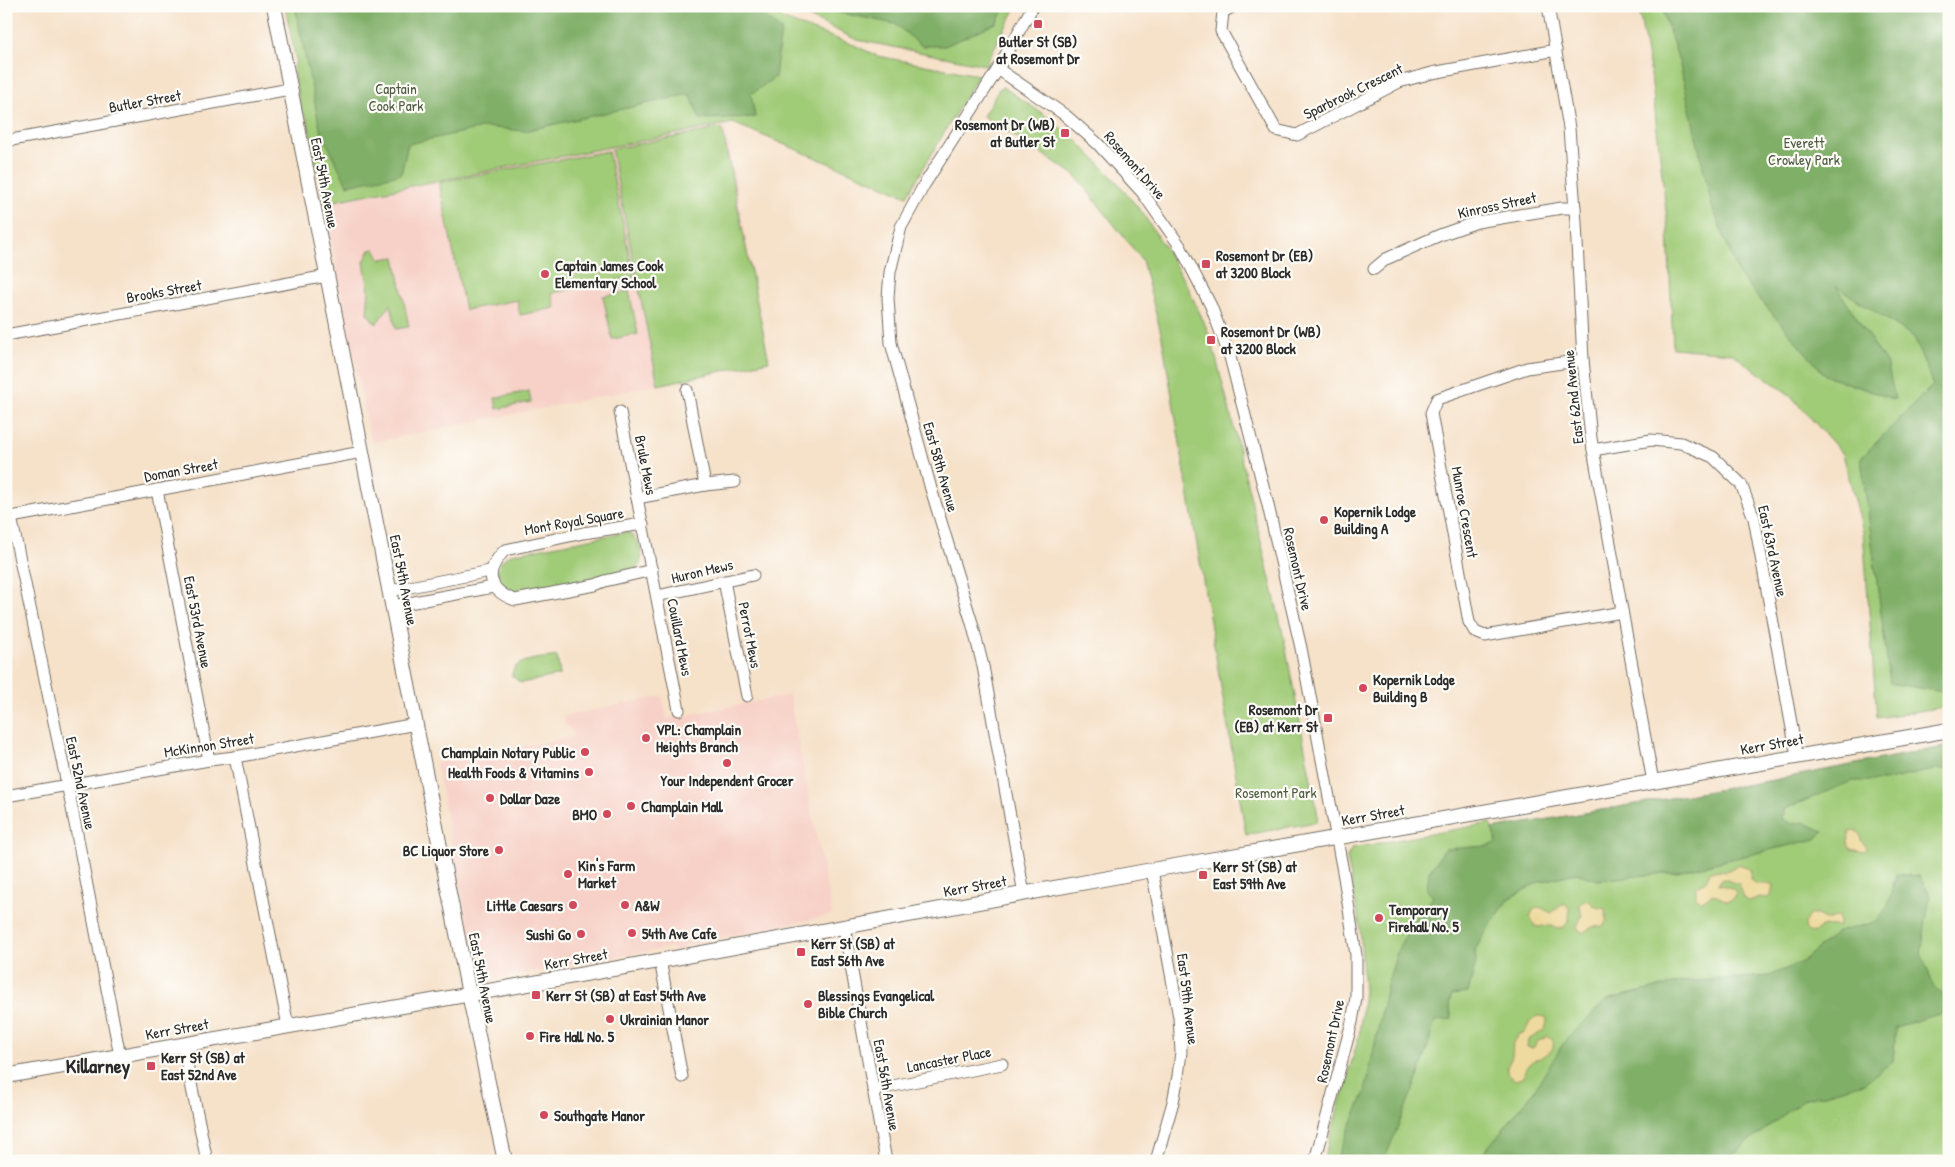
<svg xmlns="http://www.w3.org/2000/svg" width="1955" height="1167" font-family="'Patrick Hand',sans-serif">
	<rect width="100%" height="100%" fill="#fdfcf7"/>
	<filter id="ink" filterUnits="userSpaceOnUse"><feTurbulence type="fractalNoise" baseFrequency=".02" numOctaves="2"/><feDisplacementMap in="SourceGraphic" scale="10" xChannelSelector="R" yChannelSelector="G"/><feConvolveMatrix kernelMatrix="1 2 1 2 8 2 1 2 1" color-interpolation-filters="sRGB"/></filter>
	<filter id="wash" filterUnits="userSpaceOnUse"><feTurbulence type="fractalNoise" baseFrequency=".0096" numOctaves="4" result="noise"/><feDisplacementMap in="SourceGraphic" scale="20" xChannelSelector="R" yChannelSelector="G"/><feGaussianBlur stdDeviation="1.12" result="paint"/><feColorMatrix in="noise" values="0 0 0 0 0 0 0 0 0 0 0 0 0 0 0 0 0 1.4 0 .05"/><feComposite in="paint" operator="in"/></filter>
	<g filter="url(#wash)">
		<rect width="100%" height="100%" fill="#f6e1c9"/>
		<g fill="#f7d1c7">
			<polygon points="725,126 769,362 371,443 324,203"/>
			<polygon points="789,695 832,915 687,945 678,951 675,951 671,947 487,980 479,977 436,763 573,737 572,730 565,724 564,716 662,696 667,719"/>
		</g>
		<g fill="#a0cb77" stroke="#667b51">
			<polygon points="285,6 765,6 784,20 854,45 877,56 978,75 907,196 733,123 324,203 307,118 301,110 293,70 296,61"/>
			<polygon points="786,6 1017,6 985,65 857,40"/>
			<polygon points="1638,6 1949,6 1949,706 1877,718 1863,531 1843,454 1790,395 1731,353 1673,348 1668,229 1651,75"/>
			<polygon points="1003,87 1046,116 1077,141 1118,183 1143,214 1164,246 1186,284 1204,322 1211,339 1229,408 1282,629 1318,816 1316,822 1246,835 1162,337 1142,260 1075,175 983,116 999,89"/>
			<polygon points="722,128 769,361 658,385 611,149"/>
			<polygon points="608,151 634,277 552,293 555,308 520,315 517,300 465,310 439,182"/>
			<polygon points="375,249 382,261 382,259 395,257 409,327 396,329 391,304 376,324 367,313 369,290 364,262 370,250"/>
			<polygon points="629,291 638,334 612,339 603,296"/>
			<polygon points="529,391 531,402 497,409 495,398"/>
			<path d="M627 532C638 537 649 560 635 569 633 571 628 572 624 573L518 594C497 587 489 566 511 554Z"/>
			<path d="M557 656 560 675 521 683 512 676C512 658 543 659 557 656Z"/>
			<polygon points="1949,746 1949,1161 1323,1161 1359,1036 1364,991 1360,927 1347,857 1352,848 1491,823 1492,829 1774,780"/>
		</g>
		<g fill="#80af68" stroke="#566d4a">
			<polygon points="295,6 752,6 781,30 775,77 751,94 755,117 700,119 690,94 524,131 486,127 408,144 401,174 347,185 320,129"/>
			<polygon points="821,6 1006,6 996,23 945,46 922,46 895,24 841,13"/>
			<polygon points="1661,6 1949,6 1949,693 1890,683 1861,458 1933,385 1914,337 1836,286 1888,366 1895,400 1825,375 1739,275 1712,206 1679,61"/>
			<polygon points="1949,746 1949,769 1938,769 1883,781 1852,781 1785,809 1782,819 1792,824 1803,822 1823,831 1816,839 1677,872 1598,880 1576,873 1539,882 1510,898 1490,925 1475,950 1476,962 1468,993 1452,995 1449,1003 1452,1019 1435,1021 1420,1072 1384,1161 1339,1161 1339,1152 1365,1092 1387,985 1398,949 1414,920 1433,897 1427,890 1429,872 1445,849 1488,846 1497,843 1492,829 1774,780"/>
			<polygon points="1896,874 1919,876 1930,895 1921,953 1934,987 1949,1000 1949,1011 1896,1027 1893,1061 1864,1083 1803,1100 1724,1161 1474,1161 1484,1152 1531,1095 1563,1044 1606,1000 1681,982 1769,976 1802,962 1837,932 1877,922 1888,905"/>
		</g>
		<g fill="#eeda9e" stroke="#8c8264">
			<polygon points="1856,831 1860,834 1861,840 1867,848 1864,852 1851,849 1847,842 1850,832"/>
			<path d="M1739 864 1751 870 1750 879C1756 888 1765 881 1773 886L1771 896 1767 898 1760 897 1749 901 1744 898 1739 884 1723 879 1719 881 1718 884 1734 889 1736 894 1733 899 1727 901 1713 894 1702 901 1696 898V886L1706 881 1710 872 1719 870 1727 871Z"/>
			<polygon points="1588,900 1595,907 1605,909 1607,920 1603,926 1592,927 1582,933 1578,930 1577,927 1582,915 1579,906 1582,902"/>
			<path d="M1562 905H1567L1570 909C1569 918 1569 926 1559 929L1549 925 1538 927 1534 925 1530 917 1533 910 1540 907 1551 913Z"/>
			<path d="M1810 915H1818C1824 923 1830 918 1839 916V926C1833 926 1827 925 1822 927 1819 928 1817 931 1814 932 1804 935 1802 921 1810 915Z"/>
			<path d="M1537 1016 1546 1017C1550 1029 1538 1034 1528 1040L1527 1047 1533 1048 1537 1042 1548 1036 1552 1038C1559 1055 1538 1056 1530 1064 1526 1068 1525 1074 1522 1078L1515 1080 1507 1073V1067L1512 1057 1513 1042 1519 1034 1525 1032 1530 1022Z"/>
		</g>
	</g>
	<g filter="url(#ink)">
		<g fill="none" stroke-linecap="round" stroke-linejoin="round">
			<g stroke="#726b62" stroke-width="13">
				<g id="minor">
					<polyline points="1234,6 1223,12 1221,31 1276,130 1297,135 1399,82 1432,73 1556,50"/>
					<polyline points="1548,6 1569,128 1576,223 1583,360 1591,438 1653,782"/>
					<polyline points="998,69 1065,115 1097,143 1142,192 1180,246 1211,306 1230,357 1267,501 1301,648 1344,877 1356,955 1356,998 1352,1022 1315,1161"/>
					<polyline points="6,141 290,89"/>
					<polyline points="1374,269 1386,259 1440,235 1477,222 1562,208 1575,208"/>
					<polyline points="6,335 327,276"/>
					<polyline points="1583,360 1527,368 1437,399 1431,413 1469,622 1475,632 1485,636 1622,612"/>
					<polyline points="687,390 705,485"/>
					<polyline points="620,412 679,710"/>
					<polyline points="1593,450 1651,440 1681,443 1713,457 1741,484 1754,518 1797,756"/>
					<polyline points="157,490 209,760"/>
					<polyline points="637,498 705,485 735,482"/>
					<polyline points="11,517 70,798 120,1056"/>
					<polyline points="6,518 362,452"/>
					<path d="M643 524 583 533 505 550C484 571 487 590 515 600L595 585 605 581 652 570"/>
					<polyline points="724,581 747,696"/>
					<polyline points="390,591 490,571"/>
					<polyline points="657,596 753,575"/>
					<polyline points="393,606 493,587"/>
					<polyline points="235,757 288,1026"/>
					<polyline points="6,796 209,760 235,757 416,724"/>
					<polyline points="1152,870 1179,1017 1181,1052 1178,1076 1173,1102 1156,1161"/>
					<polyline points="1024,894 983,666 972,623 931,489 891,343 888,298 890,272 901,227 924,185 998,69 1033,6"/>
					<polyline points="844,927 886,1161"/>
					<polyline points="660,960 682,1077"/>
					<polyline points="183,1045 207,1161"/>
					<polyline points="873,1090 1002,1064"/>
				</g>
			</g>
			<g stroke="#726b62" stroke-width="16">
				<g id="tertiary">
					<polyline points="274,6 469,994 505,1161"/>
					<polyline points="6,1076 664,960 1152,870 1949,730"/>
				</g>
			</g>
			<use href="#minor" stroke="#fff" stroke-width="11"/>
			<use href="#tertiary" stroke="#fff" stroke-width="14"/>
		</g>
	</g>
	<g fill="#d1495b" stroke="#fdfcf7" stroke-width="2">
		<rect x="1033" y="19" width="10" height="10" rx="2.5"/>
		<rect x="1060" y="128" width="10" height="10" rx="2.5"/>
		<rect x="1201" y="259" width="10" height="10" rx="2.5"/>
		<circle cx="545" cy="274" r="5"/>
		<rect x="1206" y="335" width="10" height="10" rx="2.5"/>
		<circle cx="1324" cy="520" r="5"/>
		<circle cx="1363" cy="688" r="5"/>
		<rect x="1323" y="713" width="10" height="10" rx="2.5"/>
		<circle cx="646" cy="738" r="5"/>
		<circle cx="585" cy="752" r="5"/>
		<circle cx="727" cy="763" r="5"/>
		<circle cx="589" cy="772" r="5"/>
		<circle cx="490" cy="798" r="5"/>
		<circle cx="631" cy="806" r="5"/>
		<circle cx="607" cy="814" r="5"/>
		<circle cx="499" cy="850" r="5"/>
		<circle cx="568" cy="874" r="5"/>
		<rect x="1198" y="870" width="10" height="10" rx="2.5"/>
		<circle cx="573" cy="905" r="5"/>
		<circle cx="625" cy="905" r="5"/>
		<circle cx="1379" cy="918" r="5"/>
		<circle cx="632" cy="933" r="5"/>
		<circle cx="581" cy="934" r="5"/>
		<rect x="796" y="947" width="10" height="10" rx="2.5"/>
		<rect x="531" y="990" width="10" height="10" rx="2.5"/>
		<circle cx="808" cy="1004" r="5"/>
		<circle cx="610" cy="1019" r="5"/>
		<circle cx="530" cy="1036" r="5"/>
		<rect x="146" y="1061" width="10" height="10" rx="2.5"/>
		<circle cx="544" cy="1115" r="5"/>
	</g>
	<g text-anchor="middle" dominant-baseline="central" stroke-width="4.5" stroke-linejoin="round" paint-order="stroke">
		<g font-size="15" font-weight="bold" fill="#2b2b2b" stroke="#fdfcf7" text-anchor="start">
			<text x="1038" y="41" text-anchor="middle">Butler St (SB)<tspan x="1038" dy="17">at Rosemont Dr</tspan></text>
			<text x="1055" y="124" text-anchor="end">Rosemont Dr (WB)<tspan x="1055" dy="17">at Butler St</tspan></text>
			<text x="1216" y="255">Rosemont Dr (EB)<tspan x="1216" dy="17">at 3200 Block</tspan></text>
			<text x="555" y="265">Captain James Cook<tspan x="555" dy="17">Elementary School</tspan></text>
			<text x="1221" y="331">Rosemont Dr (WB)<tspan x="1221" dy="17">at 3200 Block</tspan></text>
			<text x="1334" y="511">Kopernik Lodge<tspan x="1334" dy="17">Building A</tspan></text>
			<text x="1373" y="679">Kopernik Lodge<tspan x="1373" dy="17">Building B</tspan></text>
			<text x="1318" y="709" text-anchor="end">Rosemont Dr<tspan x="1318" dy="17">(EB) at Kerr St</tspan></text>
			<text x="656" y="729">VPL: Champlain<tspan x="656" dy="17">Heights Branch</tspan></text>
			<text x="575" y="752" text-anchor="end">Champlain Notary Public</text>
			<text x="579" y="772" text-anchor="end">Health Foods &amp; Vitamins</text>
			<text x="727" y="780" text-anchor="middle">Your Independent Grocer</text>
			<text x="500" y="798">Dollar Daze</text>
			<text x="641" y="806">Champlain Mall</text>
			<text x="597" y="814" text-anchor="end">BMO</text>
			<text x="489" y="850" text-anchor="end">BC Liquor Store</text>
			<text x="578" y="865">Kin's Farm<tspan x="578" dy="17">Market</tspan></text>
			<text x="1213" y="866">Kerr St (SB) at<tspan x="1213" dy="17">East 59th Ave</tspan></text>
			<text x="563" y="905" text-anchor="end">Little Caesars</text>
			<text x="635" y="905">A&amp;W</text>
			<text x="1389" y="909">Temporary<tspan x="1389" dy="17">Firehall No. 5</tspan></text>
			<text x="642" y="933">54th Ave Cafe</text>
			<text x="571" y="934" text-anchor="end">Sushi Go</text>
			<text x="811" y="943">Kerr St (SB) at<tspan x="811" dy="17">East 56th Ave</tspan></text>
			<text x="546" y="995">Kerr St (SB) at East 54th Ave</text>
			<text x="818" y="995">Blessings Evangelical<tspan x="818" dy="17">Bible Church</tspan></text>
			<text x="620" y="1019">Ukrainian Manor</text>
			<text x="540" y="1036">Fire Hall No. 5</text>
			<text x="161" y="1057">Kerr St (SB) at<tspan x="161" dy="17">East 52nd Ave</tspan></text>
			<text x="554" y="1115">Southgate Manor</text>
		</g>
		<g font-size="15" fill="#4e5b42" stroke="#fdfcf7">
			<text x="396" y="88">Captain<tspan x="396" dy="17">Cook Park</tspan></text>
			<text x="1804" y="142">Everett<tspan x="1804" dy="17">Crowley Park</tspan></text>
			<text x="1276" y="792">Rosemont Park</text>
		</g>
		<g font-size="15" fill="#2b2b2b" stroke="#fdfcf7">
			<text transform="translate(1353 91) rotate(-26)">Sparbrook Crescent</text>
			<text transform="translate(145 101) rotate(-10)">Butler Street</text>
			<text transform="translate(1135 165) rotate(49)">Rosemont Drive</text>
			<text transform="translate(325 183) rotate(79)">East 54th Avenue</text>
			<text transform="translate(1497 205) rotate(-12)">Kinross Street</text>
			<text transform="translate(164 291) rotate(-10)">Brooks Street</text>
			<text transform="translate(1573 397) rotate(-96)">East 62nd Avenue</text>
			<text transform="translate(646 465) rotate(79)">Brule Mews</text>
			<text transform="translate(941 467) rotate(74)">East 58th Avenue</text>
			<text transform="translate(181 470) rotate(-10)">Doman Street</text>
			<text transform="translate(1465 512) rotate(80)">Munroe Crescent</text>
			<text transform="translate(574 521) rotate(-10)">Mont Royal Square</text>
			<text transform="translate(1773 551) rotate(78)">East 63rd Avenue</text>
			<text transform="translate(1298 569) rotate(77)">Rosemont Drive</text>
			<text transform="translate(702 571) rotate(-13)">Huron Mews</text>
			<text transform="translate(404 580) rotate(79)">East 54th Avenue</text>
			<text transform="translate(198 622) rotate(79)">East 53rd Avenue</text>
			<text transform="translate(750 635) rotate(79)">Perrot Mews</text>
			<text transform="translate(680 637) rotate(79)">Couillard Mews</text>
			<text transform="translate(1772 744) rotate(-10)">Kerr Street</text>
			<text transform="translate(209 745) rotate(-9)">McKinnon Street</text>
			<text transform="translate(81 783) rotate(78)">East 52nd Avenue</text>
			<text transform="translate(1373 815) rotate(-10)">Kerr Street</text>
			<text transform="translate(975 886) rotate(-10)">Kerr Street</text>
			<text transform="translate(576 959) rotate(-10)">Kerr Street</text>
			<text transform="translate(483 978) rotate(79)">East 54th Avenue</text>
			<text transform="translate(1188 999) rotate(83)">East 59th Avenue</text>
			<text transform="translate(177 1029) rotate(-10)">Kerr Street</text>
			<text transform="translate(1330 1041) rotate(-78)">Rosemont Drive</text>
			<text transform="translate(949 1059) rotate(-11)">Lancaster Place</text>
			<text transform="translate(887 1085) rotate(80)">East 56th Avenue</text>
		</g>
		<g font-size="20" font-weight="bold" fill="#2b2b2b" stroke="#fdfcf7">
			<text x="98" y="1065">Killarney</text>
		</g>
	</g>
	<rect width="1955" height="1167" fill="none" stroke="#fdfcf7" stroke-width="25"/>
</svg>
